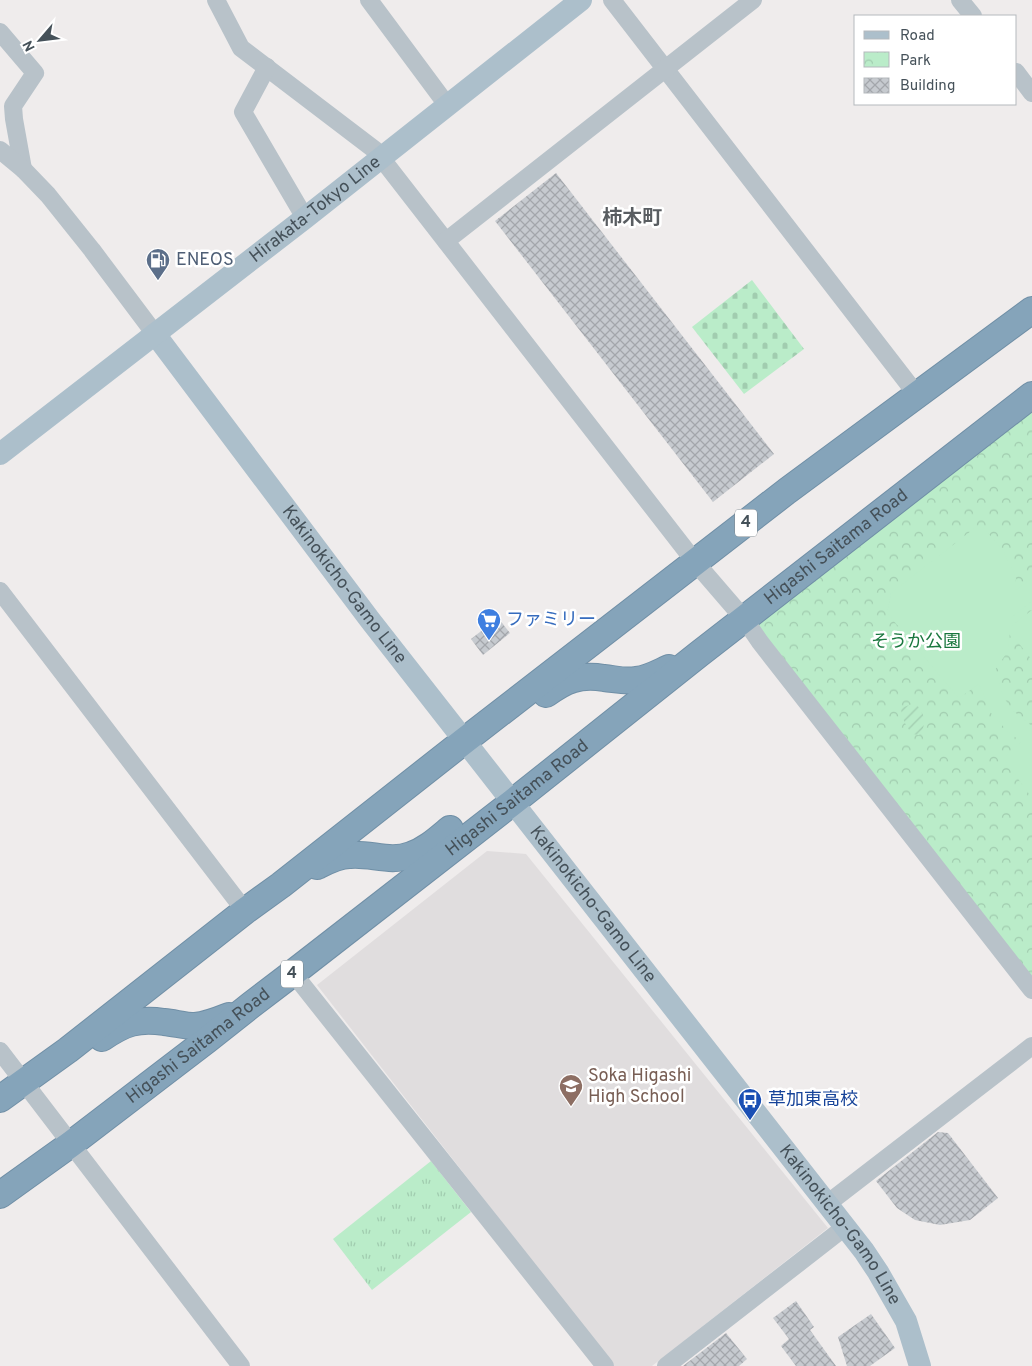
<svg xmlns="http://www.w3.org/2000/svg" width="1032" height="1366" font-family="Overpass,'Noto Sans JP',sans-serif">
	<defs>
		<pattern id="grass-tufts" width="24" height="20" patternUnits="userSpaceOnUse" patternTransform="scale(1.25)"><rect width="24" height="20" fill="#baecc9"/><path d="M3 7l-1-3M5 7V3M7 7l1-3M15 17l-1-3M17 17v-4M19 17l1-3" fill="none" stroke="#a1ccaf"/></pattern>
		<pattern id="cemetery-stones" width="16" height="16" patternUnits="userSpaceOnUse" patternTransform="scale(1.25)"><rect width="16" height="16" fill="#baecc9"/><path d="M2 7V4a2 2 0 0 1 4 0v3zM10 15v-3a2 2 0 0 1 4 0v3z" fill="#a1ccaf"/></pattern>
		<pattern id="park-crowns" width="20" height="18" patternUnits="userSpaceOnUse" patternTransform="scale(1.25)"><rect width="20" height="18" fill="#baecc9"/><path d="M2 6a3 3 0 1 1 6 0M12 15a3 3 0 1 1 6 0" fill="none" stroke="#a1ccaf"/></pattern>
		<pattern id="garden-furrows" width="10" height="10" patternUnits="userSpaceOnUse" patternTransform="scale(1.25)"><rect width="10" height="10" fill="#baecc9"/><path d="M-1 1l2-2M0 10L10 0M9 11l2-2" fill="none" stroke="#a1ccaf"/></pattern>
		<pattern id="building-cross-hatch" width="8" height="8" patternUnits="userSpaceOnUse" patternTransform="scale(1.25)"><rect width="8" height="8" fill="#c6cacf"/><path d="M0 0l8 8M0 8l8-8" fill="none" stroke="#a3a6ab"/></pattern>
	</defs>
	<rect width="100%" height="100%" fill="#efecec"/>
	<polygon fill="#e0ddde" points="487,851 526,854 828,1228 652,1366 614,1366 317,985"/>
	<polygon fill="url(#grass-tufts)" points="431,1161 471,1212 372,1290 333,1239"/>
	<polygon fill="url(#cemetery-stones)" points="752,280 804,349 744,394 692,327"/>
	<polygon fill="url(#park-crowns)" points="1032,403 1032,982 752,622"/>
	<path fill="url(#garden-furrows)" d="M915 703C923 711 928 725 919 735L912 734C906 726 902 719 901 708Z"/>
	<polygon fill="#baecc9" points="980,524 1003,550 1016,578 1015,591 1032,578 1032,601 1012,617 1011,626 1032,610 1032,660 1010,632 1008,651 995,670 1003,696 1012,710 1032,726 1032,798 1003,758 1022,741 1011,735 991,713 979,684 959,698 887,613 891,593"/>
	<g fill="url(#building-cross-hatch)">
		<polygon points="556,173 774,454 713,502 495,221"/>
		<polygon points="498,618 510,633 483,655 471,639"/>
		<polygon points="938,1132 948,1133 998,1198 970,1220 940,1225 915,1220 897,1208 876,1181"/>
		<polygon points="796,1301 814,1327 810,1330 836,1366 796,1366 781,1346 789,1339 773,1318"/>
		<polygon points="871,1314 895,1348 870,1366 847,1366 838,1337"/>
		<polygon points="726,1333 747,1359 739,1366 683,1366"/>
	</g>
	<g fill="none" stroke-linecap="round" stroke-linejoin="round">
		<g stroke="#708fa6" stroke-width="28">
			<g id="highway">
				<path d="M546 694C565 680 579 674 604 678 615 679 625 682 636 680 648 679 658 673 669 668"/>
				<path d="M317 866C327 861 338 855 350 855 371 853 390 863 411 855 426 850 438 839 450 829"/>
				<path d="M102 1038C124 1023 138 1018 164 1022 175 1023 185 1026 195 1026 207 1025 219 1020 229 1016"/>
				<polyline points="0,1099 68,1050 245,911 281,885 464,741 787,491 1032,310"/>
				<path id="s3" d="M0 1195 71 1144 207 1040 251 1005 293 973 513 802 699 654 1032 395"/>
			</g>
		</g>
		<g stroke="#b8c2c9" stroke-width="18">
			<polyline points="216,0 241,48 375,150 695,562 745,620 760,642 1032,990"/>
			<polyline points="369,0 447,105"/>
			<polyline points="612,0 917,395"/>
			<polyline points="960,0 973,16"/>
			<polyline points="0,32 35,73 13,106 14,119 23,169"/>
			<polyline points="267,67 243,112 305,218"/>
			<polyline points="1016,72 1032,93"/>
			<polyline points="0,150 23,169 48,195 92,250 155,334"/>
			<polyline points="446,241 753,0"/>
			<polyline points="0,591 245,911"/>
			<polyline points="293,973 605,1366"/>
			<polyline points="0,1051 241,1366"/>
			<polyline points="827,1204 1032,1046"/>
			<polyline points="666,1366 845,1227"/>
		</g>
		<g stroke="#acbfcb" stroke-width="22">
			<path id="s1" d="M155 334 370 620 864 1251 878 1272 906 1321 920 1366"/>
			<path id="s2" d="M0 454 305 218 581 0"/>
		</g>
		<use href="#highway" stroke="#85a4ba" stroke-width="26"/>
	</g>
	<defs>
		<g id="fuel-pin" transform="scale(1.25)"><path d="M0 17L-7.5 6A9.5 9.5 0 1 1 7.5 6Z" fill="#5c6f8a" stroke="#fff"/><path d="M-5.5-6h7V0h2V4h1.3V-2.5L3-4.5l.8-.8L6-3V5H2.5V1h-1V6h-7ZM-4.2-4.7v3.2H.2V-4.7Z" fill="#fff"/></g>
		<g id="supermarket-pin" transform="scale(1.25)"><path d="M0 17L-7.5 6A9.5 9.5 0 1 1 7.5 6Z" fill="#3f7fe0" stroke="#fff"/><path d="M-6-5.5h2.5l.6 2H6L4.5 2H-2.5L-4.4-4H-6ZM-1.5 3.2a1.3 1.3 0 1 0 .1 0ZM3 3.2a1.3 1.3 0 1 0 .1 0Z" fill="#fff"/></g>
		<g id="school-pin" transform="scale(1.25)"><path d="M0 17L-7.5 6A9.5 9.5 0 1 1 7.5 6Z" fill="#8d6e63" stroke="#fff"/><path d="M0-5L7-2L0 1L-7-2ZM-4 1L0 2.5L4 1V4Q0 6-4 4Z" fill="#fff"/></g>
		<g id="bus-pin" transform="scale(1.25)"><path d="M0 17L-7.5 6A9.5 9.5 0 1 1 7.5 6Z" fill="#1a4fb4" stroke="#fff"/><path d="M-5-6H5V4H4V6H2V4H-2V6H-4V4H-5ZM-3.5-4V0h7V-4ZM-3.5 1.2v1.5H-2V1.2ZM2 1.2v1.5H3.5V1.2Z" fill="#fff"/></g>
	</defs>
	<g fill-rule="evenodd">
		<use href="#fuel-pin" x="158" y="260"/>
		<use href="#supermarket-pin" x="489" y="620"/>
		<use href="#school-pin" x="571" y="1086"/>
		<use href="#bus-pin" x="750" y="1100"/>
	</g>
	<g text-anchor="middle" dominant-baseline="central" stroke-width="5" stroke-linejoin="round" paint-order="stroke">
		<g fill="#fff" stroke="#7d858b" stroke-width="1">
			<rect x="735" y="509.5" width="22" height="27" rx="4"/>
			<rect x="281" y="960.5" width="22" height="27" rx="4"/>
		</g>
		<g font-size="16" font-weight="bold" fill="#455159">
			<text x="746" y="523">4</text>
			<text x="292" y="974">4</text>
		</g>
		<g font-size="18" fill="#455159" stroke="#fff">
			<text stroke="none"><textPath href="#s2" startOffset="399">Hirakata-Tokyo Line</textPath></text>
			<text stroke="none"><textPath href="#s3" startOffset="1058">Higashi Saitama Road</textPath></text>
			<text stroke="none"><textPath href="#s1" startOffset="314">Kakinokicho-Gamo Line</textPath></text>
			<text stroke="none"><textPath href="#s3" startOffset="652">Higashi Saitama Road</textPath></text>
			<text stroke="none"><textPath href="#s1" startOffset="719">Kakinokicho-Gamo Line</textPath></text>
			<text stroke="none"><textPath href="#s3" startOffset="248">Higashi Saitama Road</textPath></text>
			<text stroke="none"><textPath href="#s1" startOffset="1124">Kakinokicho-Gamo Line</textPath></text>
		</g>
		<g font-size="18" fill="#4e5e75" stroke="#fff" text-anchor="start">
			<text x="176" y="260">ENEOS</text>
		</g>
		<g font-size="18" fill="#366cbe" stroke="#fff" text-anchor="start">
			<text x="506" y="620">ファミリー</text>
		</g>
		<g font-size="18" fill="#19773e" stroke="#fff">
			<text x="916" y="642">そうか公園</text>
		</g>
		<g font-size="18" fill="#785e54" stroke="#fff" text-anchor="start">
			<text x="588" y="1076">Soka Higashi<tspan x="588" dy="21">High School</tspan></text>
		</g>
		<g font-size="18" fill="#164399" stroke="#fff" text-anchor="start">
			<text x="768" y="1100">草加東高校</text>
		</g>
		<g font-size="20" font-weight="bold" fill="#595d61" stroke="#fff">
			<text x="632" y="219">柿木町</text>
		</g>
	</g>
	<rect x="854" y="15" width="162" height="90" fill="#ffffff" stroke="#b5b9bd"/>
	<rect x="864" y="31" width="25" height="8" fill="#acbfcb" stroke="#b5b9bd"/>
	<text x="900" y="40" font-size="15" fill="#455159">Road</text>
	<rect x="864" y="52" width="25" height="15" fill="url(#park-crowns)" stroke="#b5b9bd"/>
	<text x="900" y="65" font-size="15" fill="#455159">Park</text>
	<rect x="864" y="78" width="25" height="15" fill="url(#building-cross-hatch)" stroke="#b5b9bd"/>
	<text x="900" y="90" font-size="15" fill="#455159">Building</text>
	<g transform="translate(40 40) rotate(242)" stroke="#ffffff" stroke-width="4" paint-order="stroke">
	<path d="M0-4L9 19L0 12L-9 19Z" fill="#455159"/>
	<text y="-8" font-size="14" font-weight="bold" text-anchor="middle" fill="#455159">N</text>
	</g>
</svg>
